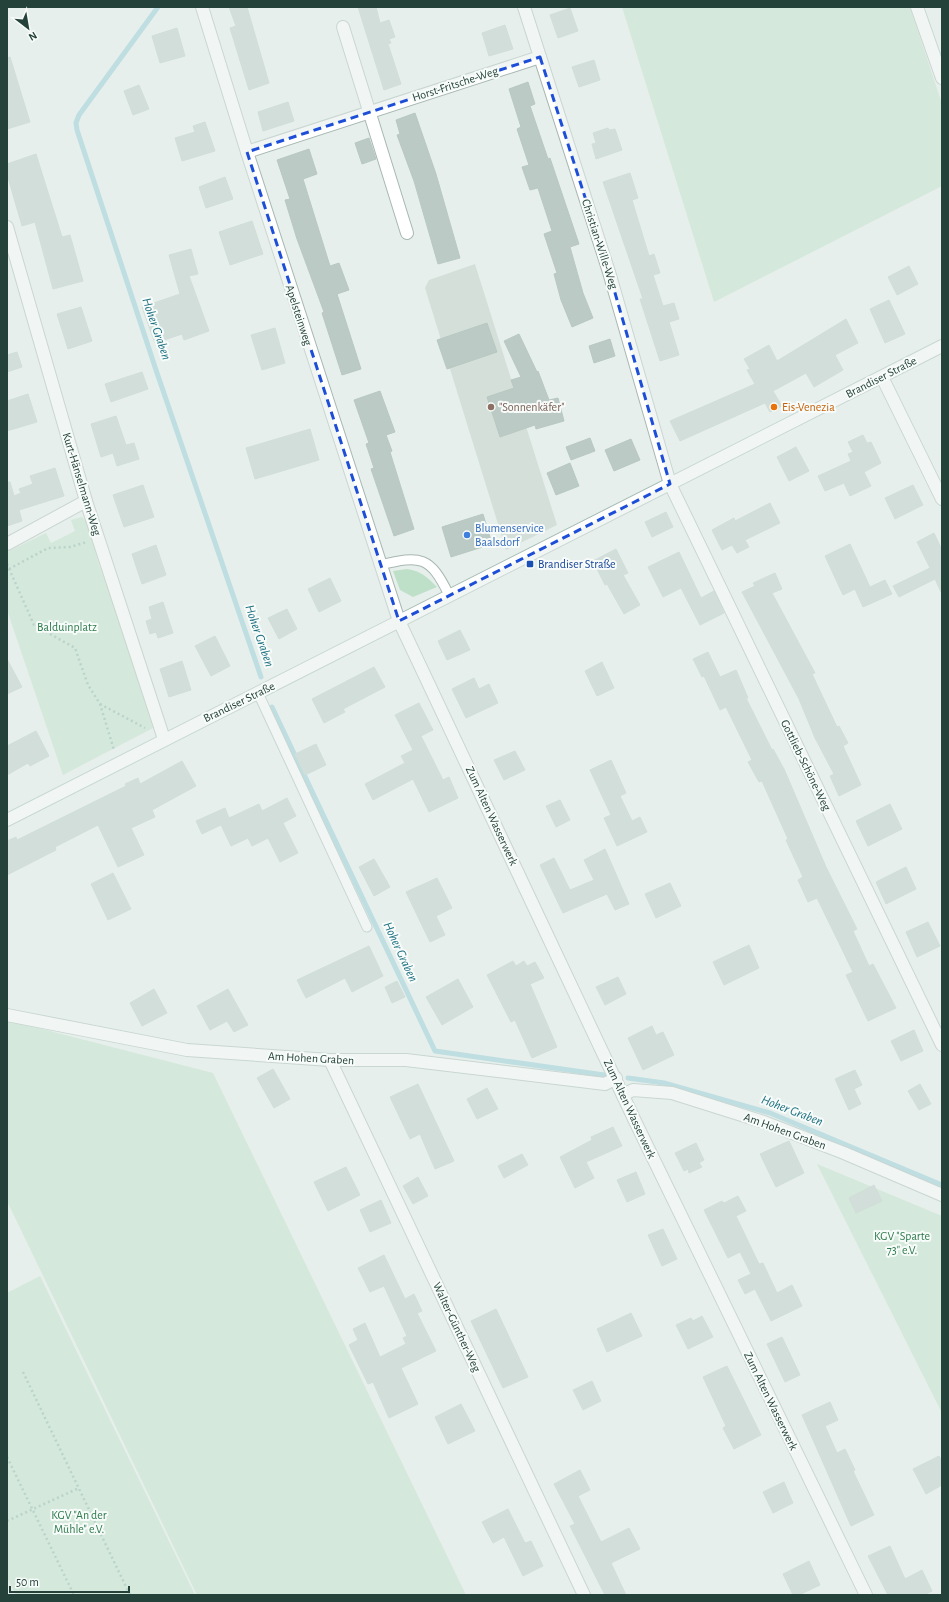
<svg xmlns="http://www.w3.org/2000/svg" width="949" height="1602" font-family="'Alegreya Sans',sans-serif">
	<rect width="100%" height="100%" fill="#e6efeb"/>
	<polygon fill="#d4dfda" points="475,264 557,525 506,550 425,288 429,280"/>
	<g fill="#bfe0c8">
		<polygon points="622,7 910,7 942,104 942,186 714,302"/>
		<polygon points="82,517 87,522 99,565 118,615 153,728 63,775 7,610 7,552 46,533 51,543 75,531 71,520"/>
		<path d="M407 569C421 571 427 577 437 587L413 597 400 590 393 571Z"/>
		<polygon points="7,1020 213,1073 466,1595 197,1595 7,1201"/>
		<polygon points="817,1164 942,1216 942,1413"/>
		<polygon points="40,1276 195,1595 16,1595 7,1577 7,1293"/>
	</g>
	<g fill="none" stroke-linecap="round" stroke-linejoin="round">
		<g stroke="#8ec9d4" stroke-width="5">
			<polyline points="158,7 79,115 76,123 77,130 156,370 261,677"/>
			<polyline points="272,707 435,1051 604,1075"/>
			<polyline points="628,1078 664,1083 770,1113 942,1185"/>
		</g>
	</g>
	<g fill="#bbcac4" stroke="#b8c9c2">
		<polygon points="229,7 247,7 269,83 249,90 230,28 236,26"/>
		<polygon points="358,7 376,7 380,23 389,20 395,37 389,39 391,43 388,44 401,84 384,90"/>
		<polygon points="570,8 578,31 558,38 550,15"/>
		<polygon points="505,25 513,49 489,56 482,33"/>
		<polygon points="177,28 185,56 160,63 152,36"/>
		<polygon points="10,57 30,122 7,129 7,58"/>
		<polygon points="594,60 600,80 579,87 572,67"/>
		<polygon points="528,82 535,104 530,106 548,159 550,158 579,244 570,247 583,293 593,318 572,327 561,300 554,274 557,273 544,234 552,231 538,188 530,190 522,167 529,165 517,129 521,127 509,89"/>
		<polygon points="139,85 149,109 133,115 124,91"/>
		<polygon points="288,102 294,121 263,131 258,112"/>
		<polygon points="415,113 436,174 460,258 438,264 414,181 397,135 400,134 396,120"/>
		<polygon points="205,122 215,151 182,161 175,138 195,132 193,126"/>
		<polygon points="608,128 609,130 615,129 622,150 596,159 592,144 596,143 593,133"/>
		<polygon points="369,138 376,159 362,164 355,143"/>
		<polygon points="309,149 317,174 303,179 330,266 339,263 349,290 337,294 361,369 342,375 322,313 324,312 297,239 285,200 290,199 277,160"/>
		<polygon points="36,154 62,237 70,235 83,281 53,289 35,222 22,226 7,174 7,164"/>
		<polygon points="630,173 638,198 632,200 649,256 654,254 660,273 653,275 663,306 674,303 679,319 669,322 679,355 660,361 640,299 643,299 603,182"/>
		<polygon points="225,177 233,199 206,208 199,187"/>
		<polygon points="252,221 263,254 230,265 219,232"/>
		<polygon points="191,249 198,274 189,276 209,331 184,340 182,334 155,343 142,307 180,294 169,255"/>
		<polygon points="909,266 918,284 897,295 888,277"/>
		<polygon points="889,300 905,334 885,343 870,309"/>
		<polygon points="81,307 92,341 68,349 57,314"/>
		<polygon points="846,319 858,343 835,355 843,370 814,387 806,373 773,391 782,406 770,412 765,403 680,441 670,421 755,384 747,370 750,369 744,359 769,345 777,361"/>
		<polygon points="487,323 497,352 447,369 437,340"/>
		<polygon points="275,328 285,363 262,370 251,335"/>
		<polygon points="519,334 537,372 538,371 549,400 558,398 564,421 536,429 535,425 500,437 487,397 514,388 511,380 521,377 504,341"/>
		<polygon points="610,339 615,356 594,363 589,346"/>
		<polygon points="17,352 22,367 7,372 7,355"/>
		<polygon points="142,372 148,389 111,402 105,384"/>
		<polygon points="380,391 395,432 386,435 392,451 390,452 414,529 394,536 371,469 374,468 366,444 369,443 354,400"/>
		<polygon points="28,394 37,422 7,431 7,401"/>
		<polygon points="116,416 126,445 134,443 139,459 117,466 113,453 101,457 91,424"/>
		<polygon points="310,429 319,460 255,479 246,448"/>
		<polygon points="863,435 867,443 871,442 881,463 864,472 871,486 850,496 844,483 825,491 818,476 851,461 848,454 853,452 848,442"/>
		<polygon points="590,438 595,451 571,460 566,447"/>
		<polygon points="631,439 640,460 614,471 605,450"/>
		<polygon points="796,447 809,471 789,481 777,457"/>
		<polygon points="570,463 579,486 556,495 547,473"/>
		<polygon points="55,468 64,496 19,510 22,521 7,526 7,482 10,482 14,496 21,493 19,489 33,484 30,476"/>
		<polygon points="143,485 154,517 124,527 113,495"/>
		<polygon points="913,485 923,505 895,519 885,498"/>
		<polygon points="770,503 780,523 745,540 749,547 737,553 732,545 722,550 712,530 734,518 735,521"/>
		<polygon points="666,512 673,527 652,537 645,522"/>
		<polygon points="483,514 492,544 451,557 442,527"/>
		<polygon points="934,533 942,550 942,594 935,579 899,597 893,586 930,568 917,542"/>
		<polygon points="850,544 870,587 885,580 892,594 863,607 855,589 843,595 825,556"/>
		<polygon points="156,545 166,575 142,584 132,554"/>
		<polygon points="616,549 628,573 623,575 640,605 624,614 607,584 605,585 593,561"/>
		<polygon points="679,552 701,598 714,591 724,613 700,625 681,588 663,597 648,567"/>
		<polygon points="775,573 782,589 772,593 815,673 812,674 837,727 839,726 848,743 843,746 861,785 839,796 830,776 834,774 815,738 799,699 742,592 755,586 753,583"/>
		<polygon points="330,578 341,601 319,612 308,589"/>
		<polygon points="163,602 173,633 158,638 156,632 150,634 146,621 152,619 149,607"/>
		<polygon points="287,609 297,629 279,639 268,618"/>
		<polygon points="460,630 470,650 447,660 438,641"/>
		<polygon points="215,636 230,666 211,676 195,646"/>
		<polygon points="708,652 720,677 736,670 748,698 746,698 772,750 773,749 784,769 826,867 857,929 853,931 869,966 873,964 896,1008 868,1021 846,975 853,972 837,939 817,898 808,902 798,880 803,877 786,840 788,839 762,781 759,782 748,762 752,760 726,707 720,710 704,676 702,677 693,659"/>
		<polygon points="7,659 22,687 7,694"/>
		<polygon points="182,661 191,690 169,697 160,669"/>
		<polygon points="602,662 614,688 597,696 585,671"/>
		<polygon points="374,667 385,687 343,709 345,712 324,723 312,699"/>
		<polygon points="474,678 479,689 489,684 498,703 466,718 452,689"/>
		<polygon points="419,703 433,730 421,736 443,780 449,777 458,798 429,812 413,779 373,800 365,784 405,763 401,756 413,750 395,715"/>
		<polygon points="36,731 49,756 30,766 28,763 7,775 7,746"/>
		<polygon points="316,744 326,765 305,775 295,754"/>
		<polygon points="515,751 525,770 504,780 494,760"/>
		<polygon points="611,760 626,793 620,796 632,821 640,817 647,832 617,846 604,818 611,815 590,770"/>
		<polygon points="182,761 196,786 152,810 155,817 131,828 144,855 118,867 98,825 55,847 56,850 7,875 7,841 16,837 17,840 126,786 125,784 138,778 140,784"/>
		<polygon points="287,798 296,816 283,823 298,853 280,862 268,838 252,846 248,838 231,846 221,825 202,834 196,821 225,808 229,818 259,804 262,811"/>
		<polygon points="560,800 570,820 556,827 546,806"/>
		<polygon points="890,804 902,829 868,846 856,821"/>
		<polygon points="605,849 629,904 615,910 607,894 563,913 540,865 554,858 570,890 594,880 584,860"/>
		<polygon points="374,859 390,887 374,896 359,867"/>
		<polygon points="906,867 916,889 886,904 876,882"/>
		<polygon points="113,873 131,909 108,920 91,884"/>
		<polygon points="437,878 452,908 436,916 445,935 430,942 406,892"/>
		<polygon points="670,883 681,906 656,918 645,894"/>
		<polygon points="928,922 940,946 917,957 906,932"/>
		<polygon points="749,945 759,968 724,985 713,962"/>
		<polygon points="369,946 383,976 352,992 345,978 306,998 297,980"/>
		<polygon points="513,961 516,966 524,961 527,966 535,962 544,978 530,984 557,1047 532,1058 515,1020 511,1022 487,975"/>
		<polygon points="618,977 626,994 605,1005 596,987"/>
		<polygon points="458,979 473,1007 442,1025 426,997"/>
		<polygon points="397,981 405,997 392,1003 385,987"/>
		<polygon points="154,989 167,1013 142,1026 130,1003"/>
		<polygon points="228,989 248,1025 234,1032 227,1021 210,1030 197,1006"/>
		<polygon points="652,1026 656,1035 663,1032 674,1055 643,1070 628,1038"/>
		<polygon points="914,1030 923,1051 901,1061 891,1041"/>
		<polygon points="273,1069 290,1099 274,1108 257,1078"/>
		<polygon points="855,1070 862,1085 854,1089 861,1104 849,1110 835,1079"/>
		<polygon points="418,1084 454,1161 435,1169 420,1134 410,1139 390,1097"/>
		<polygon points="920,1084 931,1104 919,1110 908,1091"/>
		<polygon points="487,1088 498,1109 477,1119 467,1099"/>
		<polygon points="613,1127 622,1146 586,1162 594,1178 575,1188 560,1157 592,1140 591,1137"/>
		<polygon points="789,1141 804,1173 776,1187 760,1154"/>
		<polygon points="696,1143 704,1160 699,1163 702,1167 689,1173 688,1169 684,1171 675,1153"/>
		<polygon points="522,1154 528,1165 504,1178 498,1166"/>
		<polygon points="346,1167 360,1195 328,1211 314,1182"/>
		<polygon points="636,1172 645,1194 627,1202 617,1180"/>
		<polygon points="418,1177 428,1196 413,1204 403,1186"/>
		<polygon points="874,1185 882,1201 856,1213 849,1198"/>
		<polygon points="738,1196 746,1211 736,1216 759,1264 763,1263 777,1293 792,1285 802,1306 771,1321 755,1289 745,1294 738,1280 751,1274 740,1252 728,1258 704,1210 722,1201 724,1203"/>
		<polygon points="381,1200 391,1223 370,1232 360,1210"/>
		<polygon points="663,1229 677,1259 662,1266 648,1235"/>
		<polygon points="384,1255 405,1299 414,1294 422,1311 417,1313 436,1351 401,1368 418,1404 389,1418 373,1382 368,1384 349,1345 358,1340 353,1329 365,1323 380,1357 406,1344 403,1338 407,1336 384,1286 370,1292 358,1268"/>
		<polygon points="496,1309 528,1377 503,1388 471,1321"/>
		<polygon points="631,1313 642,1336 607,1352 597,1329"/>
		<polygon points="702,1316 713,1337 688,1349 676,1325 691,1318 693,1321"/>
		<polygon points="782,1337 800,1375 785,1382 767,1344"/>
		<polygon points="727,1366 761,1435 734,1449 723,1428 726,1426 703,1377"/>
		<polygon points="592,1381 601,1401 583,1410 573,1390"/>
		<polygon points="830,1402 838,1420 825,1426 837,1453 845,1449 855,1470 853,1471 874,1515 851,1526 802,1415"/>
		<polygon points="461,1404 475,1431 448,1444 435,1417"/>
		<polygon points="939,1456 942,1462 942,1485 926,1494 913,1469"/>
		<polygon points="580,1470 590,1490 578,1496 601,1542 629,1528 640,1549 611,1563 626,1595 605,1595 570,1526 575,1524 554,1484"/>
		<polygon points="784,1482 793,1503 773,1513 763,1492"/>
		<polygon points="508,1509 525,1543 531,1541 543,1566 523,1576 504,1537 493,1543 482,1522"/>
		<polygon points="890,1546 905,1579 922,1570 932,1591 924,1595 888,1595 868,1556"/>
		<polygon points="809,1561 820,1585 799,1595 793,1595 783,1574"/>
	</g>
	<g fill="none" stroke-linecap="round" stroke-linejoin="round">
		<g stroke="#a8b8b2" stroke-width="11">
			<g id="lane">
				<path d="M380 565C421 555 430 556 449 595"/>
				<polyline points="258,693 367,927"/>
			</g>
		</g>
		<g stroke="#a8b8b2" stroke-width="14">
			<g id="street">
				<polyline points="202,7 247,152 399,621 634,1119 866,1595"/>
				<polyline points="524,7 609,272 670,484 942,1045"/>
				<polyline points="917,7 942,78"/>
				<polyline points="343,27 407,233"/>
				<polyline points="247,152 540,57"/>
				<polyline points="7,227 86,501 164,739"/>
				<polyline points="882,377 942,499"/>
				<polyline points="7,544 86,501"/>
				<polyline points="7,1015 187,1050 330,1060 406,1060 605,1084 616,1078"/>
				<polyline points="330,1060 584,1595"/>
				<polyline points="623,1095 633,1090 672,1093 764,1122 844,1153 942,1195"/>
			</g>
		</g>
		<g stroke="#a4bbb3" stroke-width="14">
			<polyline id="secondary" points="7,820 942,346"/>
		</g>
		<g stroke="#86b3a5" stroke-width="2.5" stroke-dasharray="2 3" stroke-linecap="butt">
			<polyline points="7,564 34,625 75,648 88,685 100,704 114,750"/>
			<polyline points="9,569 48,548 70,547 87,542"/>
			<polyline points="100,704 145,728"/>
			<polyline points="23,1372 130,1595"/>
			<polyline points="7,1457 74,1595"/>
			<polyline points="7,1521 79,1488"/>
		</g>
		<use href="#lane" stroke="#fff" stroke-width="9"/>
		<use href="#street" stroke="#fff" stroke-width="12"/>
		<use href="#secondary" stroke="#fff" stroke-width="12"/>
	</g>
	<path d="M0 0H949V1602H0ZM540 57 609 272 670 484 399 621 247 152Z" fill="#e6efeb" fill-opacity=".55" fill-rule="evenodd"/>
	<path fill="none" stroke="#1d4ed8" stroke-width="3" stroke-dasharray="8 5" stroke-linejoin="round" d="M540 57 609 272 670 484 399 621 247 152Z"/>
	<circle fill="#8d6e63" stroke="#f7fbf9" stroke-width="1.5" cx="491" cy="407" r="4"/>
	<circle fill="#e8710a" stroke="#f7fbf9" stroke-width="1.5" cx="774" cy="407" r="4"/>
	<circle fill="#3f7fe0" stroke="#f7fbf9" stroke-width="1.5" cx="467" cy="535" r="4"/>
	<rect fill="#1a4fb4" stroke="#f7fbf9" stroke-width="1.5" x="526" y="560" width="8" height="8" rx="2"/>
	<g text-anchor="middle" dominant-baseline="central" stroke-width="4" stroke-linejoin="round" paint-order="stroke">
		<g font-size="12" fill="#24423a" stroke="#f7fbf9">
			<text transform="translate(455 84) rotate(-18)">Horst-Fritsche-Weg</text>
			<text transform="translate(600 244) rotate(72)">Christian-Wille-Weg</text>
			<text transform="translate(299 315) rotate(72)">Apelsteinweg</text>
			<text transform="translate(881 377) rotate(-27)">Brandiser Straße</text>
			<text transform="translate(82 484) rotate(73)">Kurt-Hänselmann-Weg</text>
			<text transform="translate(239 702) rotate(-26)">Brandiser Straße</text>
			<text transform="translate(806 765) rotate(64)">Gottlieb-Schöne-Weg</text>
			<text transform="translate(492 816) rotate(65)">Zum Alten Wasserwerk</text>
			<text transform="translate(311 1058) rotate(3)">Am Hohen Graben</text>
			<text transform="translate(630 1109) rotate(65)">Zum Alten Wasserwerk</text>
			<text transform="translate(785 1131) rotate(20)">Am Hohen Graben</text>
			<text transform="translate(457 1327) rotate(65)">Walter-Günther-Weg</text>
			<text transform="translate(771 1401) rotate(64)">Zum Alten Wasserwerk</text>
		</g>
		<g font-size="12" fill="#785e54" stroke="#f7fbf9" text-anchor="start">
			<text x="499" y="407">"Sonnenkäfer"</text>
		</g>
		<g font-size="12" fill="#c56008" stroke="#f7fbf9" text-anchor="start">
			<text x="782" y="407">Eis-Venezia</text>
		</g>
		<g font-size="12" fill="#366cbe" stroke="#f7fbf9" text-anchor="start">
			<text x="475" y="528">Blumenservice<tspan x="475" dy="14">Baalsdorf</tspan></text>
		</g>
		<g font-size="12" fill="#164399" stroke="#f7fbf9" text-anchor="start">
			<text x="538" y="564">Brandiser Straße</text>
		</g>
		<g font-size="12" fill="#2d7a4b" stroke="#f7fbf9">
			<text x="67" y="627">Balduinplatz</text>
			<text x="902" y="1236">KGV "Sparte<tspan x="902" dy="14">73" e.V.</tspan></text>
			<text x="79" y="1515">KGV "An der<tspan x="79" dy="14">Mühle" e.V.</tspan></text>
		</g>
		<g font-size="13" font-style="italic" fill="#1c6f80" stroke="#f7fbf9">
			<text transform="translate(156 329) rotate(71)">Hoher Graben</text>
			<text transform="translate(259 636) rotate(71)">Hoher Graben</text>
			<text transform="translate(400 952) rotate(65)">Hoher Graben</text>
			<text transform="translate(792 1111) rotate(21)">Hoher Graben</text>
		</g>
	</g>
	<rect width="949" height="1602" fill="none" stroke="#24423a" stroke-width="16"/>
	<g transform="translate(28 28) rotate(149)" stroke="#f7fbf9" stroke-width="3" paint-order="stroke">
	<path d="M0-3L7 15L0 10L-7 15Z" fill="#24423a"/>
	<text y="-6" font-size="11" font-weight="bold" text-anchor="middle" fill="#24423a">N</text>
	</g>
	<path d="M10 1586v6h119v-6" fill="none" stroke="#24423a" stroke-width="2"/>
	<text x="16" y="1586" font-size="12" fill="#24423a" stroke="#f7fbf9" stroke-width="3" paint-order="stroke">50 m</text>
</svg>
